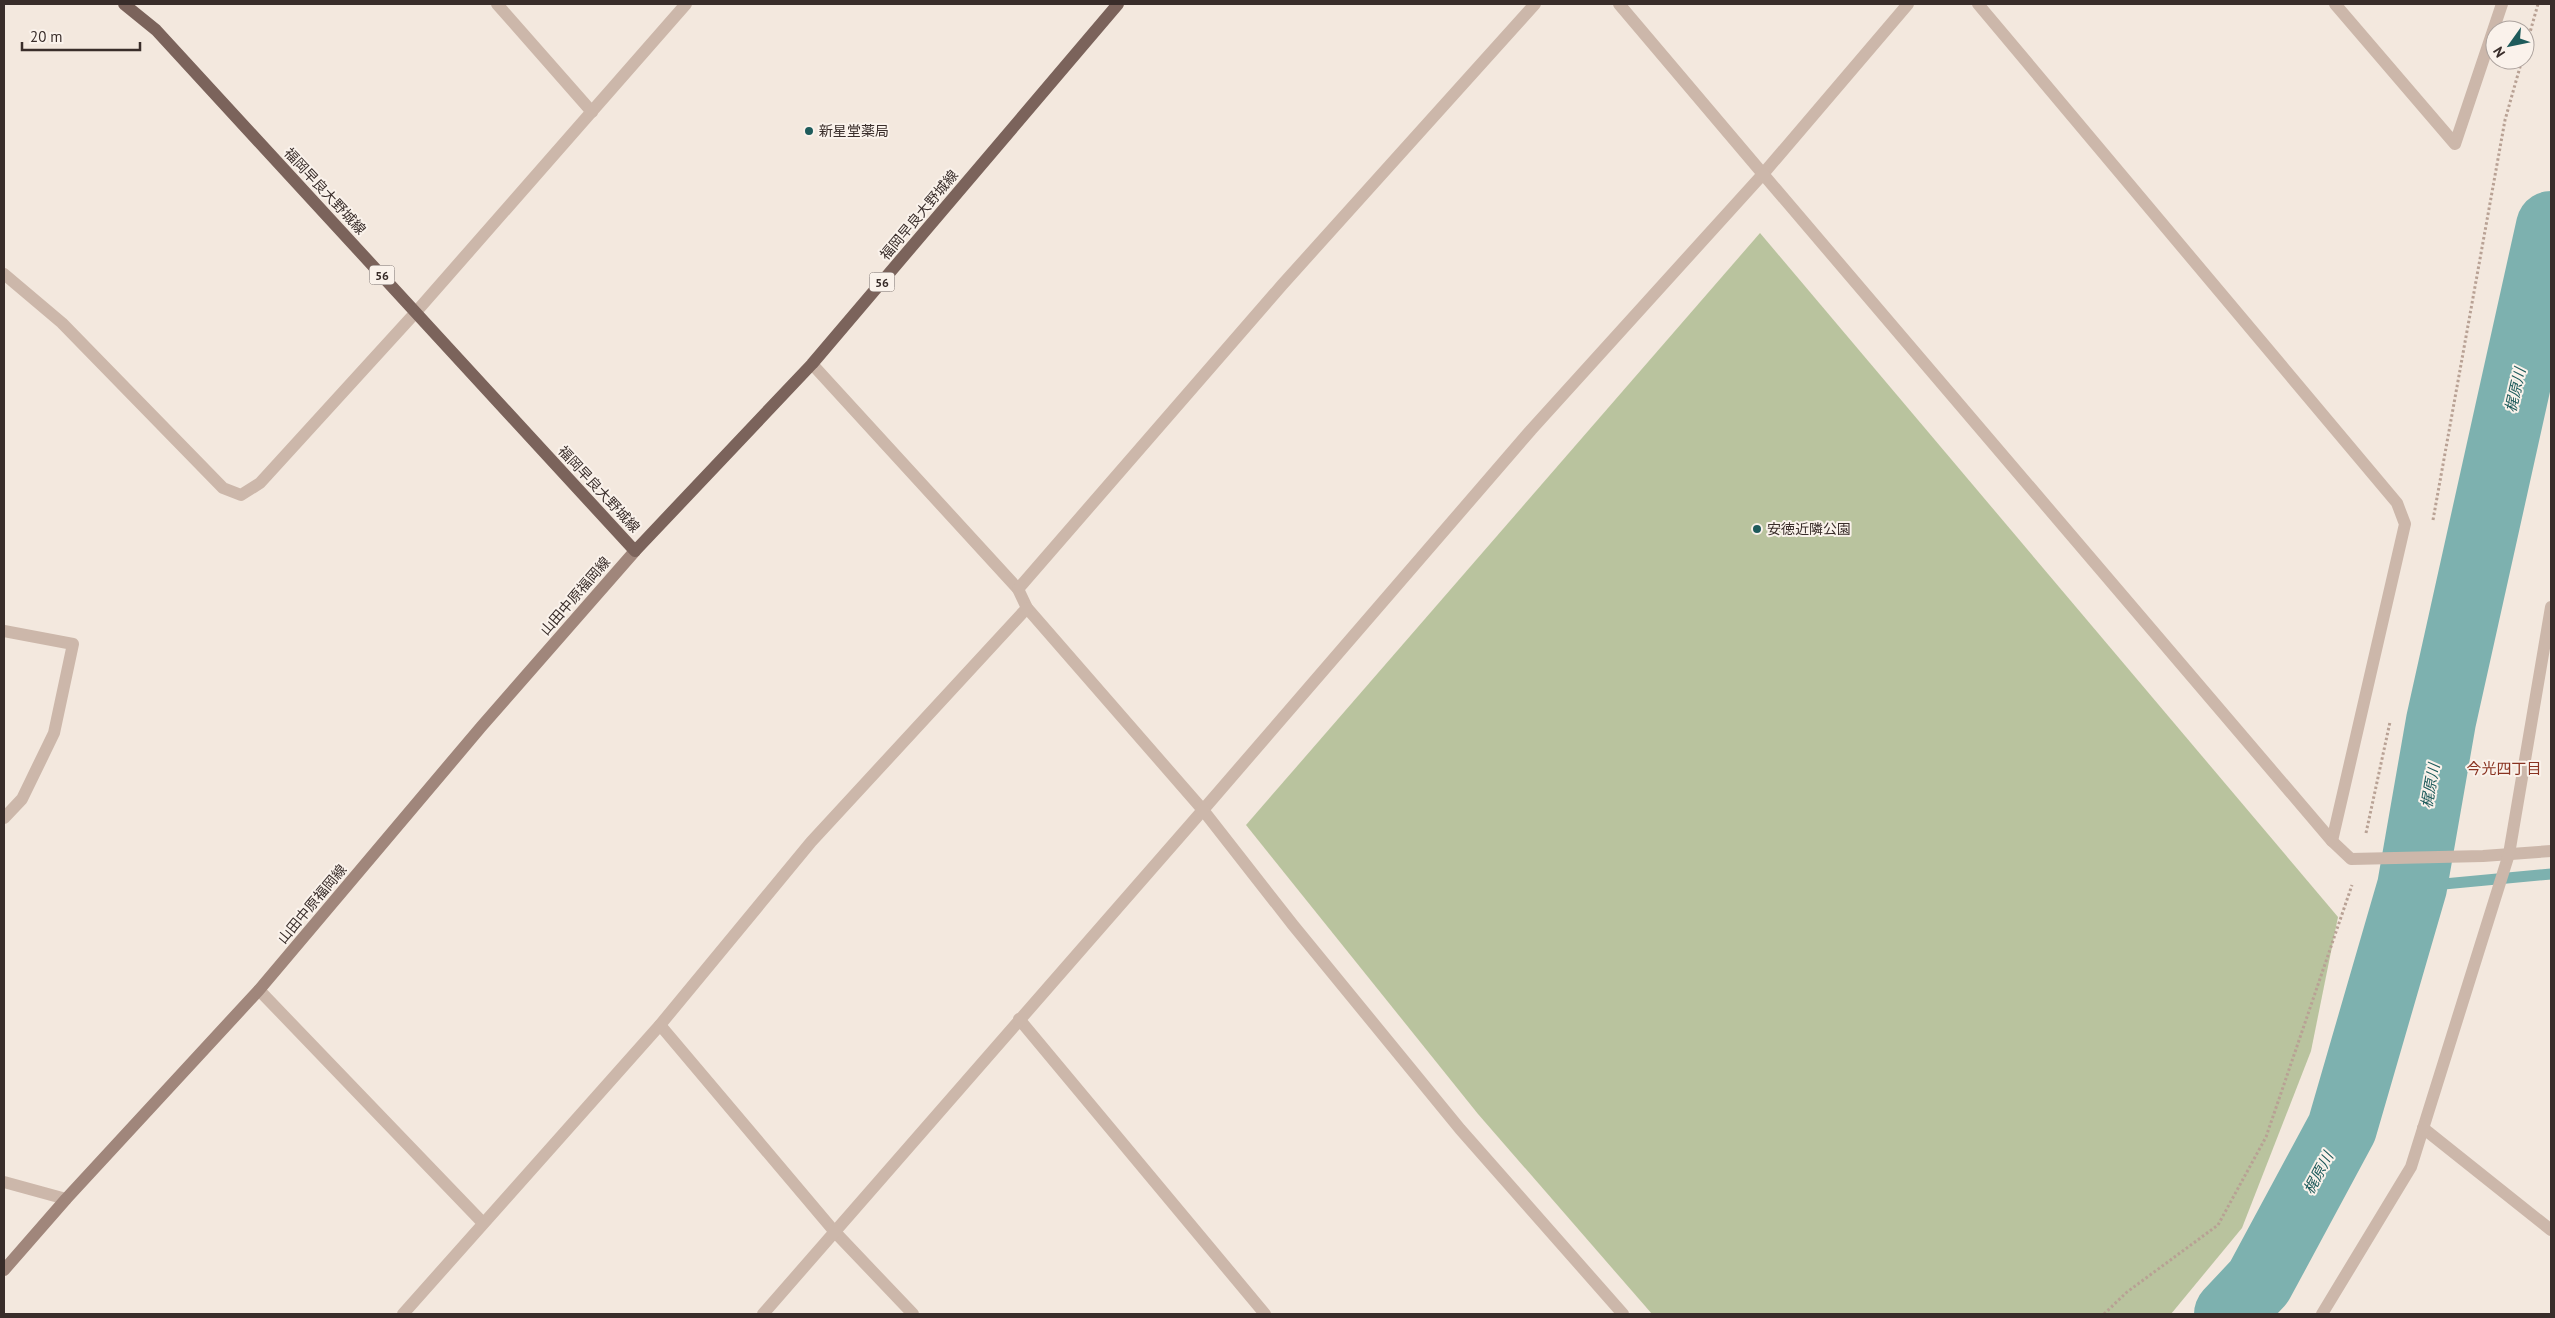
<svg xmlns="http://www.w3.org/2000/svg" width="2555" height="1318" font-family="'PT Sans','Noto Sans JP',sans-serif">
	<rect width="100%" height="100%" fill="#f3e8de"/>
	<polygon fill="#b9c39e" points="1760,233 2338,917 2311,1051 2242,1228 2171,1314 1652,1314 1478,1114 1246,825"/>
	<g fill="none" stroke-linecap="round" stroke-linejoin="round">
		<polyline stroke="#7db1af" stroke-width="11" points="2412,887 2551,874"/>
		<polyline stroke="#7db1af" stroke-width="70" points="2229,1314 2259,1282 2342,1128 2412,887 2441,721 2551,226"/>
		<g stroke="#b8a194" stroke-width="3" stroke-dasharray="2.5 2.5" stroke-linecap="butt">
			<polyline points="2525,50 2538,4"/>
			<polyline points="2433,520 2505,120 2522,60"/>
			<polyline points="2366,833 2390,722"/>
			<polyline points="2104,1314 2127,1292 2218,1225 2266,1137 2352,885"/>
		</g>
		<g stroke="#ccb7aa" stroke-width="12">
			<polyline points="497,4 592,112"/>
			<polyline points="1619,4 1763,174 1908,4"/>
			<polyline points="1978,4 2397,503 2405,524 2332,841"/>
			<polyline points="2335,4 2455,144 2502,4"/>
			<polyline points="4,274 62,323 223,488 241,495 260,483 416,312 686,4"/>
			<polyline points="812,364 1018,589 1027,608 1203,810 1531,430 1763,174 2332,841 2351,859 2483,856 2551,851"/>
			<polyline points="1018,589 1282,285 1535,4"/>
			<polyline points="4,631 73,644 54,733 22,799 4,818"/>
			<polyline points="259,990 483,1223"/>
			<polyline points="1019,1019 1265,1314"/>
			<polyline points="660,1025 834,1231 913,1314"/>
			<polyline points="2423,1128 2551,1230"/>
			<polyline points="4,1182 66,1199"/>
			<polyline points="403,1314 660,1025 811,842 1027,608"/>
			<polyline points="763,1314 1203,810 1293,925 1460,1129 1623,1314"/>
			<polyline points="2322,1314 2411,1167 2509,854 2551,607"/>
		</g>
		<polyline stroke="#a0867b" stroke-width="12" points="4,1270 66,1199 259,990 481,727 635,551"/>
		<polyline stroke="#7b635b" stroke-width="12" points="124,4 156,30 635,551 812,364 1118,4"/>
	</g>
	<g fill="#1e5b5b" stroke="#faf2eb" stroke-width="2">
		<circle cx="809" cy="131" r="5"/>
		<circle cx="1757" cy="529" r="5"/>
	</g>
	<g text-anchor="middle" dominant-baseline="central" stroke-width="4" stroke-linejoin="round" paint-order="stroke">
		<g fill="#faf2eb" stroke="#736864" stroke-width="1">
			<rect x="369.5" y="265.5" width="25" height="19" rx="4"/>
			<rect x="869.5" y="272.5" width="25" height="19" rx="4"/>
		</g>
		<g font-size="12" font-weight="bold" fill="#392d2a">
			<text x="382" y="275">56</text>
			<text x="882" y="282">56</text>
		</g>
		<g font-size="14" fill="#392d2a" stroke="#faf2eb" text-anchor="start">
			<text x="819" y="131">新星堂薬局</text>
			<text x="1767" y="529">安徳近隣公園</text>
		</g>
		<g font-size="14" fill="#392d2a" stroke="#faf2eb">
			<text transform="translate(325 191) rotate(47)">福岡早良大野城線</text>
			<text transform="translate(919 215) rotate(-50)">福岡早良大野城線</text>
			<text transform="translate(599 489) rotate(47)">福岡早良大野城線</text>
			<text transform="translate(575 596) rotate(-49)">山田中原福岡線</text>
			<text transform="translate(312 904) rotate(-50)">山田中原福岡線</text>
		</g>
		<g font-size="15" font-style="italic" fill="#1e5b5b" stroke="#faf2eb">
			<text transform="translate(2515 390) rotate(-77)">梶原川</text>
			<text transform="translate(2430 786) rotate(-80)">梶原川</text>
			<text transform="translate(2318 1173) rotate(-62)">梶原川</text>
		</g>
		<g font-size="15" fill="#893321" stroke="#faf2eb">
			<text x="2504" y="768">今光四丁目</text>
		</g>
	</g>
	<rect width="2555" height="1318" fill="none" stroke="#392d2a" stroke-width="10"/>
	<g transform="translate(2510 45) rotate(237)"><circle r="24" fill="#faf2eb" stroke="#ada39e"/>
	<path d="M0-4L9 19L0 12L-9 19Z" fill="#1e5b5b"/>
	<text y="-8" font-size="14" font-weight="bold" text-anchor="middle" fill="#392d2a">N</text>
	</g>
	<path d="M22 42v8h118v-8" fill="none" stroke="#392d2a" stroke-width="2.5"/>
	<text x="30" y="42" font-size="15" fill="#392d2a" stroke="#faf2eb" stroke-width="4" paint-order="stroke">20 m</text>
</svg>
